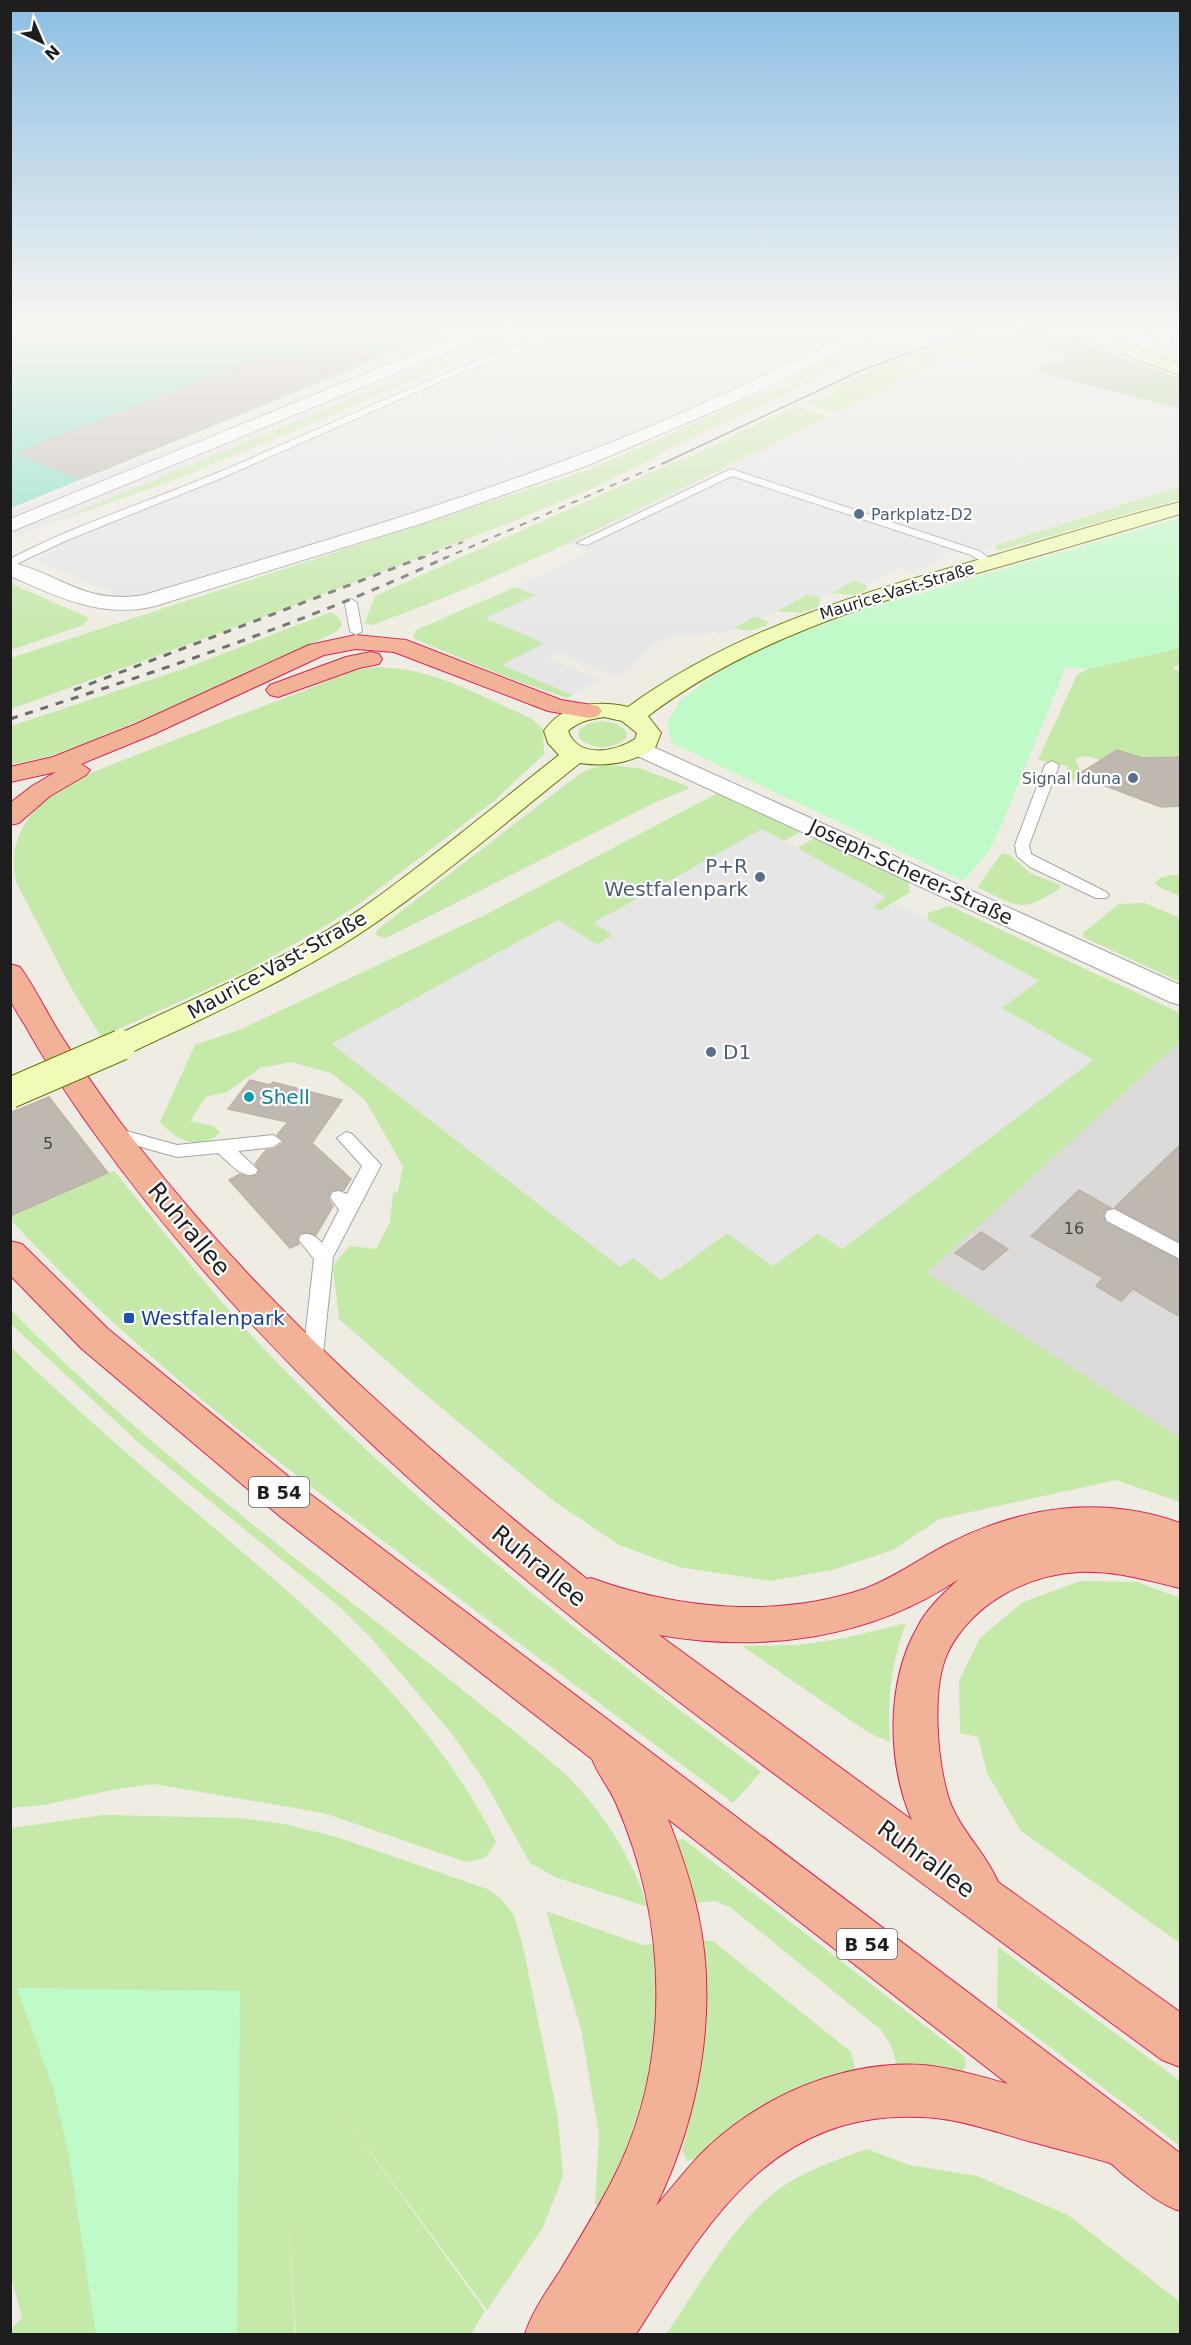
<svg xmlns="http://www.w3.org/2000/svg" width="1191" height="2345" font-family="'DejaVu Sans',sans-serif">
	<rect width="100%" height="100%" fill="#efece3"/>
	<polygon fill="#dcdbda" points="1180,1042 1180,1438 926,1273"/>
	<g fill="#c4e9a9">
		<path d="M998 327 1009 331 1018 339C999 338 987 353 970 357 956 360 952 352 934 360L941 363 931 367 902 359Z"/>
		<polygon points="495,337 507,341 445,367 432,363"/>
		<polygon points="855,352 866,354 778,386 835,359"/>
		<polygon points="892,361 925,370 837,413 803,403 811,399 817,401 837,392 833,390 841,386 838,385"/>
		<polygon points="849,363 851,363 660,453 662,454 593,488 506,524 274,613 11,709 11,658 588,470 768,391 782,389"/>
		<polygon points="429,364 441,368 280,437 267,432"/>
		<path d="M795 406 830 417C679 489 530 568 372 625L364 624 375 596 679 460 682 461Z"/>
		<polygon points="264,433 277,438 172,481 37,528"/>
		<polygon points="1180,486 1180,499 1001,550 995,549 997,545"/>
		<polygon points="854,580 866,585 867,589 856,595 832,593"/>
		<polygon points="10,583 87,617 89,619 83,625 11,650"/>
		<polygon points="515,587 537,595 486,618 544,643 503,665 573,695 567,698 503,676 413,638 416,630"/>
		<polygon points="808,594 821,598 818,607 801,613 776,611"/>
		<path d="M331 612 339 618 342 624 336 632C269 663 203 694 136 722 95 739 54 759 11 764V726L186 668Z"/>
		<polygon points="755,616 768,622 766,626 749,631 733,628"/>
		<path d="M1180 648V663L1173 669 1180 672V757L1144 759 1118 750 1104 763C1096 759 1088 752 1075 760L1080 769 1085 771V779L1061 782 1068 766 1038 760 1077 675 1088 669Z"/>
		<path d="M377 667C433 668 481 696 532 719L543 729 544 754 494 801 359 904 322 928 245 972 101 1037 74 993 16 882C8 846 23 817 52 795 78 776 114 764 144 752 213 724 285 700 353 670Z"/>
		<path d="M602 721 617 724 627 732 626 738C614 750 591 750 579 738V730L588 724Z"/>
		<polygon points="604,765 639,768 687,786 688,789 658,801 386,938 376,935 377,930 582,772"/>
		<path d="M718 793 804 830 784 841 762 830 595 922 613 936 597 945 558 920 332 1044 620 1267 632 1258 678 1269 727 1233 773 1266 818 1233 842 1249 1093 1060 1001 1008 1039 981 928 920V913L950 906 1180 1013V1042L927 1273 1180 1438V1502L1116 1480 939 1519 893 1550 832 1570 770 1581 679 1567 619 1545 551 1499 420 1390 339 1319 333 1269 336 1261 350 1246 376 1249 390 1222 393 1193 398 1192 403 1166 365 1100 331 1073 291 1062 260 1068 227 1092 206 1097 190 1121 214 1126 220 1133C199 1151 177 1141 160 1122L195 1045 239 1030 485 915Z"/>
		<polygon points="818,836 908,881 910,892 880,911 872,906 885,897 797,848"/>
		<path d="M1002 853 1010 855 1030 873 1060 885V888C1021 914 1019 907 979 888L978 886Z"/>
		<polygon points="1170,875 1180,875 1180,896 1161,888 1155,883 1160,878"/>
		<polygon points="1145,903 1180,918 1180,982 1083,937 1083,933 1119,904"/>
		<path d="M114 1171C159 1226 203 1282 251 1335 404 1499 583 1636 761 1772L733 1803C626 1723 518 1643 411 1562 270 1457 130 1350 11 1220L10 1209 15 1215Z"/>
		<path d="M10 1309C178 1481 380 1617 563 1772 602 1810 631 1855 648 1907L555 1877 530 1863 485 1782 452 1734 371 1638 341 1608 140 1444 11 1324Z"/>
		<path d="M11 1347C72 1406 135 1461 200 1516 312 1611 430 1708 496 1842L485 1858 466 1862 324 1813 154 1784 112 1790 44 1805 11 1808Z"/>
		<polygon points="1081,1581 1137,1582 1180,1598 1180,1943 1021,1831 987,1773 978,1737 960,1733 959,1681 980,1638 1023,1602"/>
		<path d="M906 1623C891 1663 887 1700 890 1742L869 1733 742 1646 800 1645 845 1638Z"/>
		<polygon points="104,1815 241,1818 284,1824 337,1837 490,1890 502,1900 514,1915 523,1947 558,2118 563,2176 543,2227 487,2310 336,2105 485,2311 471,2334 296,2334 287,2208 295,2334 11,2334 10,2330 22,2318 10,2272 11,1828"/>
		<path d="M683 1839 964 2056C967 2066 966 2069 957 2075L898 2069 891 2045 880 2029 730 1907 715 1901 688 1904 674 1841Z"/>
		<polygon points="546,1911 643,1945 656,1944 659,2056 638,2132 601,2207 595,2204 599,2135 581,2029"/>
		<path d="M696 1940 713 1941 851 2052 856 2072C809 2086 774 2095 733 2125 718 2137 707 2158 687 2161L682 2150C703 2076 707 2017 696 1940Z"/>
		<polygon points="998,1947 1180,2081 1180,2146 997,2007"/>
		<path d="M867 2149 909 2165 977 2176 1068 2215 1180 2302V2334H666C700 2286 731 2225 779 2189 806 2170 836 2160 867 2149Z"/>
	</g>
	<polygon fill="#a4ce98" points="1031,326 1180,378 1180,409 1035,371 1069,355 1018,339 1009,331 998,327"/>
	<g fill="#c0fac8">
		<polygon points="1180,518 1180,648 1088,669 1066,667 999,831 988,853 963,881 672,743 667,723 679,702 710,678 741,659 805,631 866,609"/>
		<polygon points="17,1988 240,1991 237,2334 96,2334 69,2156 54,2091"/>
	</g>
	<polygon fill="#81dfc1" points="11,326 459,326 11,508"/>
	<g fill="#e6e6e6">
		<polygon points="467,326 526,326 19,536 11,533 10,512 177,444 189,448 258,418 248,415"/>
		<polygon points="590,326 861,327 852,334 712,399 591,451 392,519 144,595 123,598 36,560 68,539 213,483 514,353"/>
		<polygon points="957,355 1010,370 1016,367 1180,409 1180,485 965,555 953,551 915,572 899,567 866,585 854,580 821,598 808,594 763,619 755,616 721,635 712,631 702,637 693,634 671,637 655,643 632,667 615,676 558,652 547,658 600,680 573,695 502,665 544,643 485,618 536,595 515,587 589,552 568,543"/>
		<polygon points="762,829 886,897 873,907 881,911 896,903 1039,981 1001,1008 1093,1060 842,1249 818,1233 773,1266 727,1233 661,1280 633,1258 620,1267 332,1044 559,920 597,945 613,935 594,923"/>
	</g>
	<polygon fill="#fff" points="1107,326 1143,326 1180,338 1180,346"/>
	<g fill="#bfb8b0" stroke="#c0b3a6" stroke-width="1.5">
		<polygon points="337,344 378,356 100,471 79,478 16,453 270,355 292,362"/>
		<polygon points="1117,750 1142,758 1180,757 1180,806 1161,807 1077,775"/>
		<polygon points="250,1080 270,1085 273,1082 342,1100 312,1143 351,1179 344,1190 331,1191 328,1198 333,1206 316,1235 300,1233 297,1239 299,1244 290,1248 229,1180 240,1174 249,1177 257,1175 260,1170 255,1164 266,1150 274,1149 284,1142 277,1135 288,1122 228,1109"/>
		<polygon points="49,1097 108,1173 10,1216 10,1113"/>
		<polygon points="1180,1145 1180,1242 1115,1207"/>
		<polygon points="1079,1190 1111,1208 1105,1210 1103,1215 1106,1223 1180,1261 1180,1317 1133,1289 1121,1301 1096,1286 1103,1278 1031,1236"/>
		<polygon points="981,1232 1008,1249 983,1270 955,1253"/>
	</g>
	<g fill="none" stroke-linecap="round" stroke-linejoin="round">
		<g stroke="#a5a5a5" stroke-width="2">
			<g id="service">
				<path d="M570 326H583L446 379 224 477 65 541 10 567V559C77 524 148 502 217 473 334 423 449 368 570 326Z"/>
				<polygon points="731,469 979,551 997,563 987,565 971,555 732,476 587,545 577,543"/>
				<polygon points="351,599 357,603 362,631 356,635 350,631 345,603"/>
				<polygon points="1052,761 1059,765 1029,845 1031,854 1106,892 1109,895 1106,898 1096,898 1030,867 1017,856 1015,845 1045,765"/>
				<path d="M112 1127 177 1145 273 1135 282 1141 273 1147 238 1151 258 1170 255 1174C241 1179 229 1162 218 1153L177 1157 106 1137 103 1133 106 1129Z"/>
				<path d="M346 1132 352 1134 381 1165 333 1257 322 1364 319 1369 312 1372 305 1369 302 1364 314 1259 299 1240 301 1235C311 1232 315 1236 322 1243L339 1210 330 1197 333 1192 339 1191 347 1194 362 1166 337 1138Z"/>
				<polygon points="1114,1209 1180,1244 1180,1259 1107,1221 1105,1216 1107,1211"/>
			</g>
		</g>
		<g stroke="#a5a5a5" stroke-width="2">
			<g id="minor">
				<polygon points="483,326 505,326 503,329 10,532 10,519"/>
				<path d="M869 326H890L738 401 586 466 426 522 155 606C102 619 58 597 10 576V562C63 575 84 605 144 595 287 552 431 511 571 458 673 420 771 373 869 326Z"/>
				<polygon points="640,741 1180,985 1180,1005 1170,1002 631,753 628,748 631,743"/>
			</g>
		</g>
		<g stroke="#617504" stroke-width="2">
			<g id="secondary">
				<polygon points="1053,326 1076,326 1180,364 1180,375 1055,329"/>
				<polygon points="1148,326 1180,328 1180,338 1150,329"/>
				<path d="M1180 502V514C1116 533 1052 552 988 570 868 604 749 640 648 716L661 733 655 748C632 763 606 767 580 763 517 813 456 866 391 912 312 970 220 1010 132 1052L121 1055 110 1052 106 1045 110 1038C199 996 292 958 372 901 436 855 497 804 559 755L548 743 544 731C563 703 598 700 628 707 737 628 864 592 992 556 1054 538 1117 518 1180 502ZM604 717 622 721 637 733 635 739C615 752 578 759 568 731 579 721 590 719 604 717Z"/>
			</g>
		</g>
		<g stroke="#da2355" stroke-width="2">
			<g id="trunk">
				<polygon points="356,635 406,640 561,700 598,706 602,711 598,716 590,718 548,711 394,652 356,649 324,655 154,734 81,764 90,770 86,775 50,796 19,823 10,825 10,803 32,786 56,772 10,782 10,767 53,757 136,724 309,645"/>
				<polygon points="371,652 379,654 382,659 379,664 359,668 278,697 270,695 266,690 270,685 346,657"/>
				<path d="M10 964 20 967C36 989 47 1014 62 1037 87 1077 114 1115 143 1152 270 1314 427 1451 587 1579L591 1578C676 1609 776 1619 864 1589 894 1578 919 1559 948 1544 1022 1506 1102 1495 1180 1523V1588C1146 1580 1115 1570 1078 1572 1026 1575 972 1604 948 1652 931 1688 937 1758 948 1796 958 1829 985 1851 998 1882L1180 2012V2067L1162 2060C1042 1972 923 1884 803 1795 546 1604 284 1397 95 1134 70 1099 46 1063 25 1025 20 1017 12 1006 10 997 9 986 10 975 10 964ZM959 1579C943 1594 927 1608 917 1628 886 1683 887 1763 912 1820L659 1635C763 1653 870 1639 959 1579Z"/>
				<path d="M10 1241 22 1244 108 1329 310 1494 1180 2153V2211C1159 2204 1142 2189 1124 2175 1120 2172 1114 2165 1110 2163 1087 2156 1060 2150 1036 2143 998 2133 960 2118 921 2117 771 2110 707 2223 636 2334H525C532 2312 547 2291 560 2271 578 2241 596 2212 612 2181 673 2065 668 1921 616 1803 609 1787 598 1775 592 1759L282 1518 82 1349 10 1275ZM668 1819 1008 2084C980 2076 952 2068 923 2065 845 2060 763 2095 707 2148 689 2165 673 2187 656 2206 699 2118 719 2011 698 1914 691 1881 680 1850 668 1819Z"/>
			</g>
		</g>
		<use href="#service" fill="#fff" fill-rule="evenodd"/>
		<use href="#minor" fill="#fff" fill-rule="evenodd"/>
		<use href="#secondary" fill="#f1fab6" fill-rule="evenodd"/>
		<use href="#trunk" fill="#f2b298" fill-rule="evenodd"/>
		<polyline stroke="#6c6c6c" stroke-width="1.5" points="666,462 860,371 981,326"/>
		<g stroke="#6c6c6c" stroke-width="2" stroke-dasharray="7 7" stroke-linecap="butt">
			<polyline points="1116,326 1180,343"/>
			<polyline points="945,339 987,326"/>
			<polyline points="419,559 463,542"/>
			<polyline points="443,559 666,462"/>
		</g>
		<g stroke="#6c6c6c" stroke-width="3" stroke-dasharray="8 8" stroke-linecap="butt">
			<polyline points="74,690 423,557"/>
			<path d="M10 719C158 671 306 623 447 557"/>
		</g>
		<g stroke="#617504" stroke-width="32" stroke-linecap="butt">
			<polyline id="secondary-bridge" points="10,1093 121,1045"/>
		</g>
		<use href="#secondary-bridge" stroke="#f1fab6" stroke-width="30"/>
	</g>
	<linearGradient id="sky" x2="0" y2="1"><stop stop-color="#8cbee4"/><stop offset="0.5" stop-color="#f8f6f2"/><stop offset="1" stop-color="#f8f6f2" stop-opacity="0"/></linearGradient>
	<rect width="1191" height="654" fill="url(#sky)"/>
	<g fill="#5c6f8a" stroke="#fff" stroke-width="2">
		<circle cx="859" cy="514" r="6"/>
		<circle cx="1133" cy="778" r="6"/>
		<circle cx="760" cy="877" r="6"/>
		<circle cx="711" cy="1052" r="6"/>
	</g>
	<circle fill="#0f9aa8" stroke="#fff" stroke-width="2" cx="249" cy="1097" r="6"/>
	<rect fill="#1a4fb4" stroke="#fff" stroke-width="2" x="123" y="1312" width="12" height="12" rx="3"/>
	<g text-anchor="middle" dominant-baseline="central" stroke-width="4.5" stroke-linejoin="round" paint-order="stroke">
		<g font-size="16" fill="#4e5e75" stroke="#fff" text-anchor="start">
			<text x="871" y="514">Parkplatz-D2</text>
			<text x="1121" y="778" text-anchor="end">Signal Iduna</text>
		</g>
		<g font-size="16" fill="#1e1e1e" stroke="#fff">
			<text transform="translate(897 591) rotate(-17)">Maurice-Vast-Straße</text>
		</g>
		<g font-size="16" fill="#464442">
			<text x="48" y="1143">5</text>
			<text x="1074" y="1228">16</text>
		</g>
		<g fill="#fff" stroke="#626262" stroke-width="1.5">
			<rect x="249" y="1477" width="60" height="30" rx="4.5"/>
			<rect x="837" y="1929" width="60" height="30" rx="4.5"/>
		</g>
		<g font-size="18" font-weight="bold" fill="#1e1e1e">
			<text x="279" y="1492">B 54</text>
			<text x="867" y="1944">B 54</text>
		</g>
		<g font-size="20" fill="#4e5e75" stroke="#fff" text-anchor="end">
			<text x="748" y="866">P+R<tspan x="748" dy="23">Westfalenpark</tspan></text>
			<text x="723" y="1052" text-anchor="start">D1</text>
		</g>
		<g font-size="20" fill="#1e1e1e" stroke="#fff">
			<text transform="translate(911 872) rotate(25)">Joseph-Scherer-Straße</text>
			<text transform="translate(277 965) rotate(-29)">Maurice-Vast-Straße</text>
		</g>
		<g font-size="20" fill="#0d838f" stroke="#fff" text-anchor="start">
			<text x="261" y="1097">Shell</text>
		</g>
		<g font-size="20" fill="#164399" stroke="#fff" text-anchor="start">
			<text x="141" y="1318">Westfalenpark</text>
		</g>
		<g font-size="24" fill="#1e1e1e" stroke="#fff">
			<text transform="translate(189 1229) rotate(50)">Ruhrallee</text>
			<text transform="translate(539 1566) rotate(39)">Ruhrallee</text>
			<text transform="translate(926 1859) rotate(36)">Ruhrallee</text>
		</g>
	</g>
	<rect width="1191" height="2345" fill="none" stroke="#1e1e1e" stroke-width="24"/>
	<g transform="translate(42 42) rotate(136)" stroke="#ffffff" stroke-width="4.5" paint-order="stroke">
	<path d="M0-4.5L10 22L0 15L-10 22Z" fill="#1e1e1e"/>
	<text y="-9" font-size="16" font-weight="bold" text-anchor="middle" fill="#1e1e1e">N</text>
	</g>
</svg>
